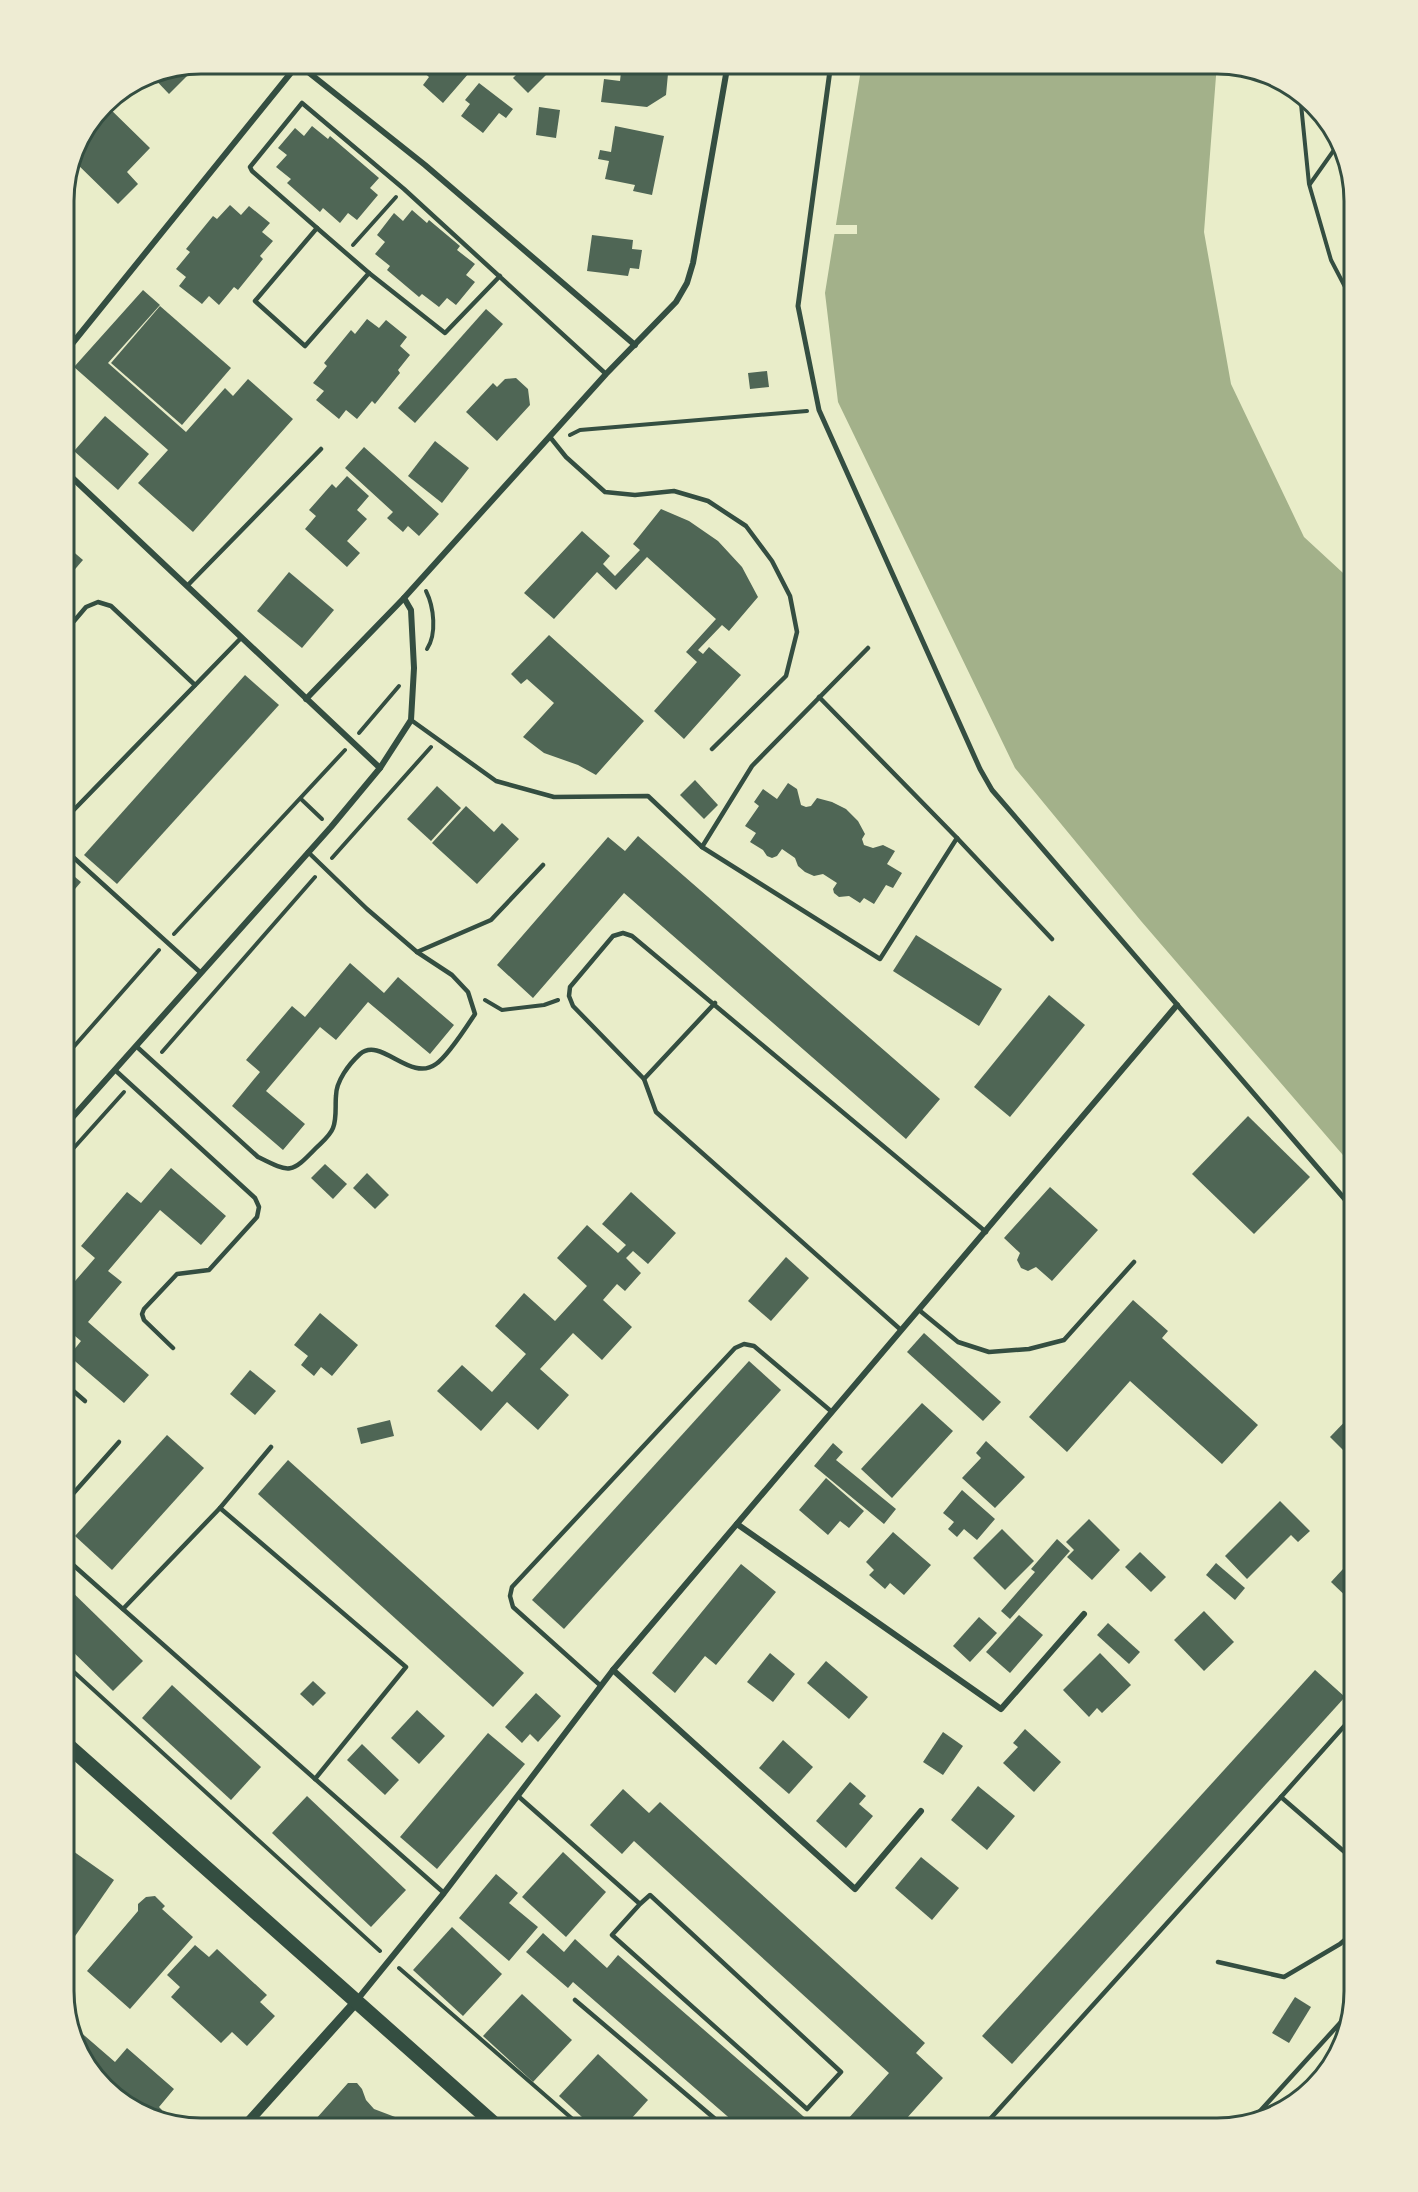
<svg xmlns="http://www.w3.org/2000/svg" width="1418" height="2192" font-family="Ubuntu,sans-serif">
	<rect width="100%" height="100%" fill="#e9edc9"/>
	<polygon fill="#a3b18a" points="862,63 1217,63 1204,232 1231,384 1304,537 1355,584 1355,1169 1141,921 1015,768 838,402 825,293"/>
	<polygon fill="#e9edc9" points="833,225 857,225 857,234 832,234"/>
	<g fill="#4f6655">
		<polygon points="200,63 169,94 149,73"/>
		<polygon points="324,63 345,63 336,73"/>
		<polygon points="394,63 410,63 403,71"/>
		<polygon points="427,63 457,63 469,73 443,103 423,85 429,77 421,70"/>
		<polygon points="528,63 544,63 551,70 528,93 513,78"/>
		<polygon points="622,63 669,63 666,95 647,107 601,102 604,79 620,81"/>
		<polygon points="479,83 513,109 506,118 499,113 483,133 461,116 470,104 465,100"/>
		<polygon points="104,103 150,148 127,172 138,184 118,204 72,159 77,140"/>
		<polygon points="539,107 560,110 556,138 536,135"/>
		<polygon points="312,126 328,139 330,136 379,178 370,188 378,195 357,220 348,213 340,223 323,208 320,212 287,183 291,179 276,167 287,155 278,148 295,128 304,136"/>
		<polygon points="615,126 664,136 652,195 633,191 635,185 605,179 609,161 598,159 600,150 611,152"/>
		<polygon points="230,205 241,215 249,206 270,223 262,232 273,241 260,256 263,259 238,290 234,287 219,305 209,296 202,304 179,286 186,277 176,269 190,252 186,249 213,216 217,219"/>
		<polygon points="412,210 427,223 429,220 460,246 457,250 475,264 466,275 475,282 456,305 447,298 439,307 422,294 419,297 387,270 390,266 375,254 385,242 377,235 394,213 403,221"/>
		<polygon points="592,235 633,240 632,249 642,250 639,269 630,268 628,276 587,271"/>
		<polygon points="143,290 160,305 108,363 186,432 225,388 233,396 248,379 293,419 193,532 138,483 168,450 74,367"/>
		<polygon points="160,306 231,368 182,425 111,363"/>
		<polygon points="486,309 503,324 415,423 398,408"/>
		<polygon points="367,319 379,328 386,320 407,337 400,346 410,355 398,370 400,373 375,404 372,401 357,419 346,410 339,419 316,400 324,391 313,383 327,366 324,363 351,330 355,334"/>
		<polygon points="767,371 769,387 750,389 748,373"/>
		<polygon points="516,378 528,389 530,405 497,441 466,412 493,383 497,387 505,379"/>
		<polygon points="105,416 149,454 118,490 74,451"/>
		<polygon points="435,441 469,468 442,503 408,476"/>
		<polygon points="364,447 439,514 419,536 408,526 403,532 387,518 393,512 345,468"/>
		<polygon points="347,476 369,496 357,510 367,519 347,541 360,553 347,567 305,529 316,516 309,510 332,484 336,488"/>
		<polygon points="661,509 689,521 718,541 742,567 758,597 729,631 722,625 698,650 703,654 709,647 741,675 684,739 654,711 697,662 686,652 716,619 647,557 616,590 597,572 554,619 524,593 582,531 610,556 603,564 615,576 640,550 633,544"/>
		<polygon points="63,543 83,560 63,583"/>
		<polygon points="289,572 334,610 302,648 257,611"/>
		<polygon points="549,635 644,721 596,775 578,765 544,753 523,737 554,703 527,679 521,684 511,674"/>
		<polygon points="245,675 279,705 117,884 84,855"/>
		<polygon points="695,780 718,805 704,819 680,795"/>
		<polygon points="788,783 797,789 801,805 806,807 811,806 817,798 832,802 846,809 858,821 865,834 862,839 864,845 873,848 883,845 895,851 887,864 902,873 893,888 886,885 874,904 864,898 860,903 849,896 839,897 834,893 833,889 837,883 823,874 814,876 805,872 798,866 795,858 782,849 777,856 772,858 767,856 763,850 750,842 756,833 745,826 759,806 754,802 763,789 777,799"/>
		<polygon points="437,786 461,808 431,841 407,819"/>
		<polygon points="466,806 494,832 502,823 519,839 477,884 432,843"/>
		<polygon points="638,836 940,1099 906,1139 624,893 533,998 497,965 608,837 625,851"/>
		<polygon points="63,867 81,882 63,903"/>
		<polygon points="916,935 1002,989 979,1026 893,971"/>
		<polygon points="350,963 384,993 398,977 454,1025 430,1054 368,1002 336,1040 320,1027 266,1091 305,1124 283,1150 232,1106 260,1072 246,1060 292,1006 305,1017"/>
		<polygon points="1049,995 1085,1025 1010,1117 974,1087"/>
		<polygon points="1248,1116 1310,1177 1254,1234 1192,1174"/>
		<polygon points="325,1164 347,1184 333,1199 311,1178"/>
		<polygon points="171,1168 226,1216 201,1245 160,1210 108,1271 122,1282 88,1322 149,1375 124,1403 69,1356 81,1341 63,1326 63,1295 95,1258 81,1246 127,1192 141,1203"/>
		<polygon points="367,1173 389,1195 375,1209 353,1188"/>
		<polygon points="1050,1187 1098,1230 1052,1281 1036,1267 1028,1271 1021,1268 1017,1260 1020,1253 1004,1238"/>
		<polygon points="631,1192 676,1233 648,1264 633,1251 626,1258 641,1273 625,1291 617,1284 603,1300 632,1327 602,1360 573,1333 540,1369 569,1395 538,1430 507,1402 481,1431 437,1391 462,1365 492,1392 526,1354 495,1326 524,1293 555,1321 587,1286 557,1258 587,1225 618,1253 626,1245 602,1224"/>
		<polygon points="786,1257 809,1278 771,1321 748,1301"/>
		<polygon points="1133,1300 1168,1331 1162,1338 1258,1425 1222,1464 1130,1381 1067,1452 1029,1417"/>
		<polygon points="320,1313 358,1345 332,1376 321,1367 314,1376 301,1365 308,1356 294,1345"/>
		<polygon points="924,1333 1001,1402 983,1421 907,1352"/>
		<polygon points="749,1361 781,1390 564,1629 532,1600"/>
		<polygon points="250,1370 276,1391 255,1415 230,1394"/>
		<polygon points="922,1403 953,1431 892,1498 861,1469"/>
		<polygon points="1355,1411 1355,1462 1330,1437"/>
		<polygon points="390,1420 394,1436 361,1444 357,1428"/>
		<polygon points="167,1435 204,1468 112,1570 75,1536"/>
		<polygon points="986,1441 1025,1477 995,1508 962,1478 981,1458 976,1453"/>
		<polygon points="833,1443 843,1452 836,1460 896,1509 884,1524 814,1466"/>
		<polygon points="288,1460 524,1673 493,1707 258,1494"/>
		<polygon points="826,1478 864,1511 849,1528 840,1521 828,1535 799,1510"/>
		<polygon points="962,1490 995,1519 977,1540 964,1529 957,1537 948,1529 954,1522 943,1513"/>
		<polygon points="1280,1501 1310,1531 1298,1542 1291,1535 1247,1579 1225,1556"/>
		<polygon points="1089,1519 1120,1550 1092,1580 1067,1557 1074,1550 1066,1542"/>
		<polygon points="1002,1529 1034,1561 1005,1590 973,1558"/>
		<polygon points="893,1532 931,1565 904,1595 890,1583 885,1589 869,1575 874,1570 866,1562"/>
		<polygon points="1057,1539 1070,1551 1010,1619 1001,1611 1035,1572 1031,1569"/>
		<polygon points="1140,1552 1166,1577 1151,1592 1125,1567"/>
		<polygon points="1355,1556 1355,1605 1331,1582"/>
		<polygon points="1216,1563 1245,1588 1235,1600 1206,1575"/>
		<polygon points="741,1564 776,1592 716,1665 705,1656 675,1693 652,1673"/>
		<polygon points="63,1583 143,1661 113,1691 63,1642"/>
		<polygon points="1204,1611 1234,1642 1204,1671 1174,1640"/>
		<polygon points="1019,1615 1043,1635 1010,1673 986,1652"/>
		<polygon points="979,1617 997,1633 970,1662 953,1646"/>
		<polygon points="1108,1623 1140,1652 1129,1664 1097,1635"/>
		<polygon points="770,1653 795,1674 773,1702 747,1682"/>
		<polygon points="1100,1653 1131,1685 1102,1713 1097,1708 1089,1717 1063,1690"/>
		<polygon points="826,1661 868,1697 849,1719 807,1683"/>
		<polygon points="1315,1670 1345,1697 1012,2064 982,2036"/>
		<polygon points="313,1681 326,1693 313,1706 300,1694"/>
		<polygon points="172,1685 261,1767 231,1800 142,1718"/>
		<polygon points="536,1693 561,1716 538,1742 530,1734 522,1743 505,1727"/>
		<polygon points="417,1710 445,1736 419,1764 391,1738"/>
		<polygon points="1025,1729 1061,1762 1034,1792 1003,1763 1018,1747 1013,1743"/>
		<polygon points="943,1732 963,1746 943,1775 923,1762"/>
		<polygon points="488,1733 525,1764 437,1869 400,1837"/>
		<polygon points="783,1740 813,1767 789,1794 759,1768"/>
		<polygon points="362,1744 399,1780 385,1795 347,1760"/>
		<polygon points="850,1782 866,1796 859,1804 873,1816 846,1848 816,1821"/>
		<polygon points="978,1786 1015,1816 987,1850 951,1820"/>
		<polygon points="623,1789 649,1813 660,1802 925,2043 916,2053 943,2078 897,2129 839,2129 889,2073 634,1841 622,1854 590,1825"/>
		<polygon points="307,1796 406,1890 371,1927 272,1833"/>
		<polygon points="63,1844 114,1880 73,1939 63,1932"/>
		<polygon points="563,1852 606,1892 566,1937 522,1897"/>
		<polygon points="921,1857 959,1888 932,1920 895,1888"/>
		<polygon points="496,1874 518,1893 509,1903 538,1927 509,1961 459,1918"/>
		<polygon points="155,1896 165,1906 162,1909 193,1937 130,2009 87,1971 138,1911 138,1904 146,1897"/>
		<polygon points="452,1927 502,1974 463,2016 413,1970"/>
		<polygon points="543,1933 564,1952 575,1939 607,1968 618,1955 811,2123 806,2129 742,2129 573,1982 568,1988 526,1952"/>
		<polygon points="195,1945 209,1957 217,1949 267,1995 260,2002 275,2016 247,2046 232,2032 221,2043 171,1997 180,1987 167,1975"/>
		<polygon points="522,1994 572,2040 533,2082 483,2036"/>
		<polygon points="1295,1997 1311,2007 1289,2043 1272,2033"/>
		<polygon points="70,2023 115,2062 127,2048 174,2089 159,2107 162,2110 157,2117 124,2106 77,2053"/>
		<polygon points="1339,2050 1336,2060 1308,2087 1307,2086"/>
		<polygon points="598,2054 648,2100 622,2129 595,2129 559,2096"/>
		<polygon points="348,2083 357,2083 362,2089 366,2100 374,2109 403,2120 416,2129 307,2129"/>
		<polygon points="669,2123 676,2129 664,2129"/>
	</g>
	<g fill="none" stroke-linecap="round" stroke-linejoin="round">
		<g stroke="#344e41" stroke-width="4">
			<polyline points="1300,94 1309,184 1331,260 1355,306"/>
			<polyline points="1310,184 1334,150 1343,152"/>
			<polyline points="353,245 396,197"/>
			<polyline points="570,435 580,430 807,411"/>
			<path d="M426 591C434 607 437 634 427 649"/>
			<polyline points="359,733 399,686"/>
			<polyline points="301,799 322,819"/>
			<polyline points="332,858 431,747"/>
			<polyline points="174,934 345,750"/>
			<polyline points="485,1000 502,1010 544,1005 558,1000"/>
			<polyline points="162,1052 315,877"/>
			<polyline points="63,1059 159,950"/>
			<polyline points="63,1160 124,1092"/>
			<polyline points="63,1662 380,1951"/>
			<polyline points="399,1968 584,2129"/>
		</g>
		<g stroke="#344e41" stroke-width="4.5">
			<polyline points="317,228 369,273"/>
			<polyline points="500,276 445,333 369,273 305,346 255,301 317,228 252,171 250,167 302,103 404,189 606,374"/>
			<polyline points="550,437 566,457 605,492 635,495 674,491 708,501 746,526 772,561 790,596 797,632 786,676 712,749"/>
			<polyline points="187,586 321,449"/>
			<polyline points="63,634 86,607 98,602 111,606 195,685"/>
			<polyline points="819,697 957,838"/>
			<polyline points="411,720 496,781 554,797 648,796 702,847 752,766 868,648"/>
			<polyline points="63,821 241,638"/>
			<polyline points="702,847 880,959 957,838 1052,939"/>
			<polyline points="63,848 201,973"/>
			<polyline points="417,952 491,920 543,865"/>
			<path d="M136 1046 258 1157C290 1173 291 1174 316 1148 322 1142 330 1136 333 1128 337 1118 335 1106 336 1096 336 1081 349 1064 360 1054 381 1036 410 1083 436 1064 448 1056 467 1026 475 1014L468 992 452 975 417 952 367 909 308 852"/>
			<polyline points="115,1070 255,1198 259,1207 257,1217 209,1270 177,1274 144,1309 142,1314 144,1320 173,1348"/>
			<polyline points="644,1079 715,1003"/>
			<polyline points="919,1310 958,1342 989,1352 1029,1349 1064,1340 1134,1262"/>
			<polyline points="901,1330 656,1112 644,1079 573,1006 569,996 570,987 613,936 623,933 632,936 986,1232"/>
			<polyline points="63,1382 85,1401"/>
			<polyline points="63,1505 119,1442"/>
			<polyline points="220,1508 271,1447"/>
			<polyline points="63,1556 444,1893"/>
			<polyline points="123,1609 220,1508 406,1667 315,1779"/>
			<polyline points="601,1686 513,1607 510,1596 512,1587 735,1348 744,1344 754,1346 832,1412"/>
			<polyline points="518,1796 640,1904 650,1895 841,2072 807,2109 612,1935 640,1904"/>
			<polyline points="1281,1797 1355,1714"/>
			<polyline points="1218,1962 1284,1977 1340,1944 1355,1931"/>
			<polyline points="575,2000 727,2129"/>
			<polyline points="1251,2121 1350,2012"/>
			<polyline points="981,2129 1281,1797 1355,1861"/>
		</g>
		<polyline stroke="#344e41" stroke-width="5" points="831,63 798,306 819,410 980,769 992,790 1355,1211"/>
		<g stroke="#344e41" stroke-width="6">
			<polyline points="298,64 425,165 635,345"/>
			<polyline points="63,355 298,64 297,63"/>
			<polyline points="63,469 380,768"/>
			<polyline points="306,699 404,598 606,374 676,302 687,283 693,263 728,63"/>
			<polyline points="63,1128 331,827 380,768 411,720 414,668 411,610 404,598"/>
			<polyline points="737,1524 1001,1709 1084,1614"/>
			<polyline points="613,1670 855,1889 921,1811"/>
			<polyline points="357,2000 444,1893 613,1670 1177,1005"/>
		</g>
		<polyline stroke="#344e41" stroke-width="10" points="242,2129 356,2002"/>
		<polyline stroke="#344e41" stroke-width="15" points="63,1741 500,2129"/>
	</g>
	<path d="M0 0H1418V2192H0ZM201 74H1217A127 127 0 0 1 1344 201V1991A127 127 0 0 1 1217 2118H201A127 127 0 0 1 74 1991V201A127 127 0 0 1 201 74Z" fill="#eeecd3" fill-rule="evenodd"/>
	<path fill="none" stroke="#344e41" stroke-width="3" d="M201 74H1217A127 127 0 0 1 1344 201V1991A127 127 0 0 1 1217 2118H201A127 127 0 0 1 74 1991V201A127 127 0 0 1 201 74Z"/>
</svg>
